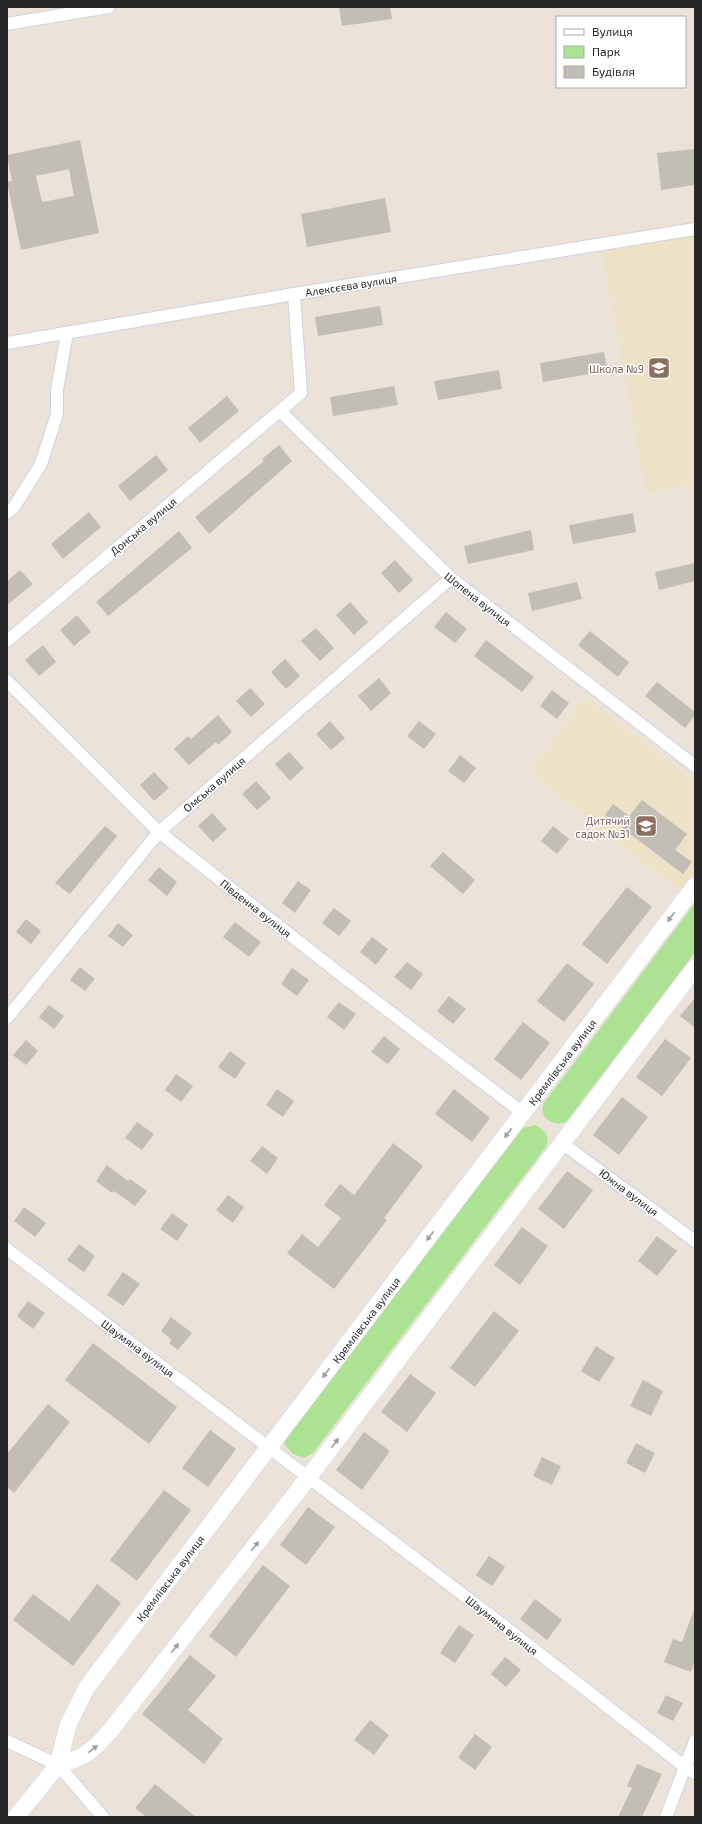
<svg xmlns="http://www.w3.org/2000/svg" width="702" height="1824" font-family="'Exo 2',sans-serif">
	<rect width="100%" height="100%" fill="#ebe3d8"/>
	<g fill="#ede2c7">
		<polygon points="695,235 695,484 646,493 602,252"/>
		<polygon points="585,697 695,782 695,870 679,891 529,771"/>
	</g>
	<g fill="#abe393">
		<path d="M695 903V952L566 1122C553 1127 538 1118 544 1103Z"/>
		<path d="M535 1125C546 1130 551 1138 545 1148L313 1453 304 1458 293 1454 284 1444 286 1436 523 1128Z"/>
	</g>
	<g fill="#c2bdb5" fill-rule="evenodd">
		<polygon points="339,7 390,7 392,19 342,26"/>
		<path d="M80 140 99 233 21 250 7 182 12 181 7 155ZM69 169 74 196 42 202 36 176Z"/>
		<polygon points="695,149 695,185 661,190 657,153"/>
		<polygon points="385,198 391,232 307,247 301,214"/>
		<polygon points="380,306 383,325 318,336 315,317"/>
		<polygon points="604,352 608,371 543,382 540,363"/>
		<polygon points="499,370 502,389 438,400 434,381"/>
		<polygon points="394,386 398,405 333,416 330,397"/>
		<polygon points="227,396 239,411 200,443 188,428"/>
		<polygon points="279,445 292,461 209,534 195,517 264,461 262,459"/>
		<polygon points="156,455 168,470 130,501 118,486"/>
		<polygon points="89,512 101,527 63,559 51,544"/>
		<polygon points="633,513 636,532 573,544 569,525"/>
		<polygon points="531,530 534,550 468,564 464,546"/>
		<polygon points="179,531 192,548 108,616 96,602"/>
		<polygon points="395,560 413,580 399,593 381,573"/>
		<polygon points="695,563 695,581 659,590 655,572"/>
		<polygon points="20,570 33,584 7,605 7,581"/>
		<polygon points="577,582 582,599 532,611 528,593"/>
		<polygon points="350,602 368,622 354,635 336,615"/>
		<polygon points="446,612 467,629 455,643 434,627"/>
		<polygon points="77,615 91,632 74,646 60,630"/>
		<polygon points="316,628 334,648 320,661 301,641"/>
		<polygon points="590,631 629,662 618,677 578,645"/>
		<polygon points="486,640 534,677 522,692 474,656"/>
		<polygon points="43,645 56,662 39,676 25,660"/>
		<polygon points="285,659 300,676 286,689 271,672"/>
		<polygon points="379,678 391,693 371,711 358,696"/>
		<polygon points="657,682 695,712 695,715 685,728 645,696"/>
		<polygon points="250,688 265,704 251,717 236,701"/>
		<polygon points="552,690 569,703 557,719 540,706"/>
		<polygon points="218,715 232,732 218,745 216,742 189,765 174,749 188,736 191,739"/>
		<polygon points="330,721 345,738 331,750 316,734"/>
		<polygon points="419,721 436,734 424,749 407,736"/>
		<polygon points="289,752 304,768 290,781 275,764"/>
		<polygon points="460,755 476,768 464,783 448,771"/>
		<polygon points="154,772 169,788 154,801 140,785"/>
		<polygon points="256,781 271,798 257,810 242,794"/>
		<polygon points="642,800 687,834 675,850 692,862 683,874 605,815 613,804 629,816"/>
		<polygon points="212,813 227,829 213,842 198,826"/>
		<polygon points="105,826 117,836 70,894 55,883"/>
		<polygon points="553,826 569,839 557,854 541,841"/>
		<polygon points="443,852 475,880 463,894 430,866"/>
		<polygon points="159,867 177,882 167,896 148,880"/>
		<polygon points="298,881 311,890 295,913 282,903"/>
		<polygon points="627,887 652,907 607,964 582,944"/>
		<polygon points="334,908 351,921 339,936 322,923"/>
		<polygon points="26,919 41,931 31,944 16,932"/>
		<polygon points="235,922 261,942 249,957 223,937"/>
		<polygon points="118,923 133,935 123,947 108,936"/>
		<polygon points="372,937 388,949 376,965 360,952"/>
		<polygon points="407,962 423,974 411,990 394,977"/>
		<polygon points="567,963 594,984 564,1022 537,1001"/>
		<polygon points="80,967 95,979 85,991 70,980"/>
		<polygon points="292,968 309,980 297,996 281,984"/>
		<polygon points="449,996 466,1009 453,1024 437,1011"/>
		<polygon points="695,998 695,1028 680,1016"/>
		<polygon points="339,1002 356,1014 344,1030 327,1017"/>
		<polygon points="49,1005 64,1016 54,1029 39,1017"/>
		<polygon points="523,1022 550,1043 521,1080 494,1059"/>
		<polygon points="384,1036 400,1049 388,1064 371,1052"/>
		<polygon points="665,1039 691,1058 662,1096 636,1077"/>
		<polygon points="26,1040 38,1051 26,1065 13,1055"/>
		<polygon points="230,1051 246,1063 235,1079 218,1067"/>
		<polygon points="176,1074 193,1086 181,1102 165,1090"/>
		<polygon points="277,1089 294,1101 283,1117 266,1105"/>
		<polygon points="454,1089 490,1118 472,1142 435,1114"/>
		<polygon points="622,1097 648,1117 619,1155 593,1135"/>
		<polygon points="137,1122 154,1134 142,1150 125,1138"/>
		<polygon points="393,1143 423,1166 384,1218 387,1220 334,1289 287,1253 302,1234 318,1247 341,1218 324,1205 340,1184 354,1195"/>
		<polygon points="262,1146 278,1158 267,1174 250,1161"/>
		<polygon points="107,1165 128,1181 130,1179 147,1191 135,1206 114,1191 112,1193 96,1181"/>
		<polygon points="567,1171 593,1190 564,1229 538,1209"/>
		<polygon points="228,1195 244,1207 233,1223 216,1210"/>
		<polygon points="24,1207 46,1223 35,1237 14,1221"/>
		<polygon points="172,1213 188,1225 177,1241 160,1229"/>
		<polygon points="522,1227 548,1246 520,1285 494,1265"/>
		<polygon points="657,1236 677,1251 657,1276 638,1261"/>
		<polygon points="79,1244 95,1256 84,1272 67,1260"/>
		<polygon points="123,1272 140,1284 123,1306 107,1295"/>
		<polygon points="28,1301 45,1313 33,1329 17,1316"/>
		<polygon points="494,1311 519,1331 475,1387 450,1368"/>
		<polygon points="171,1317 192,1333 178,1350 169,1343 172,1340 161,1331"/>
		<polygon points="93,1343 177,1407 149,1444 65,1380"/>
		<polygon points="596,1346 615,1358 599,1382 581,1371"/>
		<polygon points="410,1374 436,1393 407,1432 381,1412"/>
		<polygon points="643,1380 663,1391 651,1416 630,1406"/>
		<polygon points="48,1404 70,1422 14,1493 7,1487 7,1454"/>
		<polygon points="210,1430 236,1449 208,1487 182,1468"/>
		<polygon points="364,1432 390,1451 362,1490 336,1470"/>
		<polygon points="636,1443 655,1453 645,1473 626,1463"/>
		<polygon points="542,1457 561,1466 552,1485 533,1476"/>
		<polygon points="164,1490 191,1510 137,1581 110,1560"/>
		<polygon points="308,1507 335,1527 306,1565 280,1545"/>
		<polygon points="489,1556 505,1567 492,1586 476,1575"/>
		<polygon points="263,1565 290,1586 236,1657 209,1636"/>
		<polygon points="97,1584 121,1603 73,1666 13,1620 33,1594 69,1621"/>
		<polygon points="535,1599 562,1620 547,1640 520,1619"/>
		<polygon points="694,1610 695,1660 691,1672 664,1662 673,1639 682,1642"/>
		<polygon points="459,1625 474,1635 455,1663 440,1653"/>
		<polygon points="190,1655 216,1676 188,1710 223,1739 204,1764 142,1714"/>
		<polygon points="505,1657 521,1670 506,1687 491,1674"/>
		<polygon points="666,1695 683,1703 673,1721 657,1713"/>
		<polygon points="370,1720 389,1735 374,1755 354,1740"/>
		<polygon points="475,1734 492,1747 475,1770 458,1757"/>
		<polygon points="637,1764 662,1774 642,1817 618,1817 632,1788 627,1786"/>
		<polygon points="155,1784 196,1817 146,1817 135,1808"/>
	</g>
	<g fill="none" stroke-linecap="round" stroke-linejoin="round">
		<g stroke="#ced1e1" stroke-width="14">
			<g id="street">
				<polyline points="7,24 109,7"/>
				<polyline points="7,343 294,294 695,229"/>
				<polyline points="280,411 451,578 695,766"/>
				<polyline points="7,513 14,507 41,464 57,414 57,390 67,333"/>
				<polyline points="7,641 301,393 294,294"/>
				<polyline points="7,681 159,832 340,974 523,1113"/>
				<polyline points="7,1018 159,832 451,578"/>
				<polyline points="562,1143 695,1241"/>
				<polyline points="7,1249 495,1619 685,1767 695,1773"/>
				<polyline points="7,1741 58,1765 103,1817"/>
				<polyline points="666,1817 695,1741"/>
			</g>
		</g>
		<g stroke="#ced1e1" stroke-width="18">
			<g id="secondary">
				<path d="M58 1765C85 1757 92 1752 110 1731L308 1478 695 968"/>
				<polyline points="16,1817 58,1765 68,1725 87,1687 695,886"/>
			</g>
		</g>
		<use href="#street" stroke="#fff" stroke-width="12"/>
		<use href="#secondary" stroke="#fff" stroke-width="17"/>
	</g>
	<defs><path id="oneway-solid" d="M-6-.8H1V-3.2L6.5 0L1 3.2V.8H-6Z"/></defs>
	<g fill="#9e9e9e">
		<use href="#oneway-solid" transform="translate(671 917) rotate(127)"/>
		<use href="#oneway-solid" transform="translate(508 1133) rotate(127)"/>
		<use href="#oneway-solid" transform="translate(430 1236) rotate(127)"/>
		<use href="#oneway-solid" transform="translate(326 1373) rotate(127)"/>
		<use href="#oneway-solid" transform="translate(335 1443) rotate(-53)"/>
		<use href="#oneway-solid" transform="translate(255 1546) rotate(-52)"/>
		<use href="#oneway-solid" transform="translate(175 1648) rotate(-52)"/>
		<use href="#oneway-solid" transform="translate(93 1749) rotate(-38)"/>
	</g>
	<defs>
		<g id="school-square" transform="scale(1.15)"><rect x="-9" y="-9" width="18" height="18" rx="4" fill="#8d6e63" stroke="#fff"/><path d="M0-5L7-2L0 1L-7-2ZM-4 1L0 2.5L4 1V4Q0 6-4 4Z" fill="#fff"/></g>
	</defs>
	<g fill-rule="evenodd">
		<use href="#school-square" x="659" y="368"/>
		<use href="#school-square" x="646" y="826"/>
	</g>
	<g text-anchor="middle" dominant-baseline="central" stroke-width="3" stroke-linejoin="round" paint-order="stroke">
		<g font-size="11" fill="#272727" stroke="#fff">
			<text transform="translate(351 285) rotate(-9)">Алексєєва вулиця</text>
			<text transform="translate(143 526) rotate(-40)">Донська вулиця</text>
			<text transform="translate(478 599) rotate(38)">Шопена вулиця</text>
			<text transform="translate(214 784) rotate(-41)">Омська вулиця</text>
			<text transform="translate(256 908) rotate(38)">Південна вулиця</text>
			<text transform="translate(562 1062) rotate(-53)">Кремлівська вулиця</text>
			<text transform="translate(629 1192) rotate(37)">Южна вулиця</text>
			<text transform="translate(366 1320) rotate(-53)">Кремлівська вулиця</text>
			<text transform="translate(138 1348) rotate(37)">Шаумяна вулиця</text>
			<text transform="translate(170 1578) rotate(-53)">Кремлівська вулиця</text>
			<text transform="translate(502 1625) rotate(38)">Шаумяна вулиця</text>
		</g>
		<g font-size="11" fill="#785e54" stroke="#fff" text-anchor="end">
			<text x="644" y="368">Школа №9</text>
			<text x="630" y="820">Дитячий<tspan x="630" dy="13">садок №31</tspan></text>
		</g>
	</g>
	<rect width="702" height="1824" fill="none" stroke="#272727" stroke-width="16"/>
	<rect x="556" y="16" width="130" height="72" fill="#ffffff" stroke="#a9a9a9"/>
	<rect x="564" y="29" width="20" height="6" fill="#ffffff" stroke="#a9a9a9"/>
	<text x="592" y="36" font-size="12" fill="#272727">Вулиця</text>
	<rect x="564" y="46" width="20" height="12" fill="#abe393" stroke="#a9a9a9"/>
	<text x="592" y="56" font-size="12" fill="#272727">Парк</text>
	<rect x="564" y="66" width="20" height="12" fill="#c2bdb5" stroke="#a9a9a9"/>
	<text x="592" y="76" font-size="12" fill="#272727">Будівля</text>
</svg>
